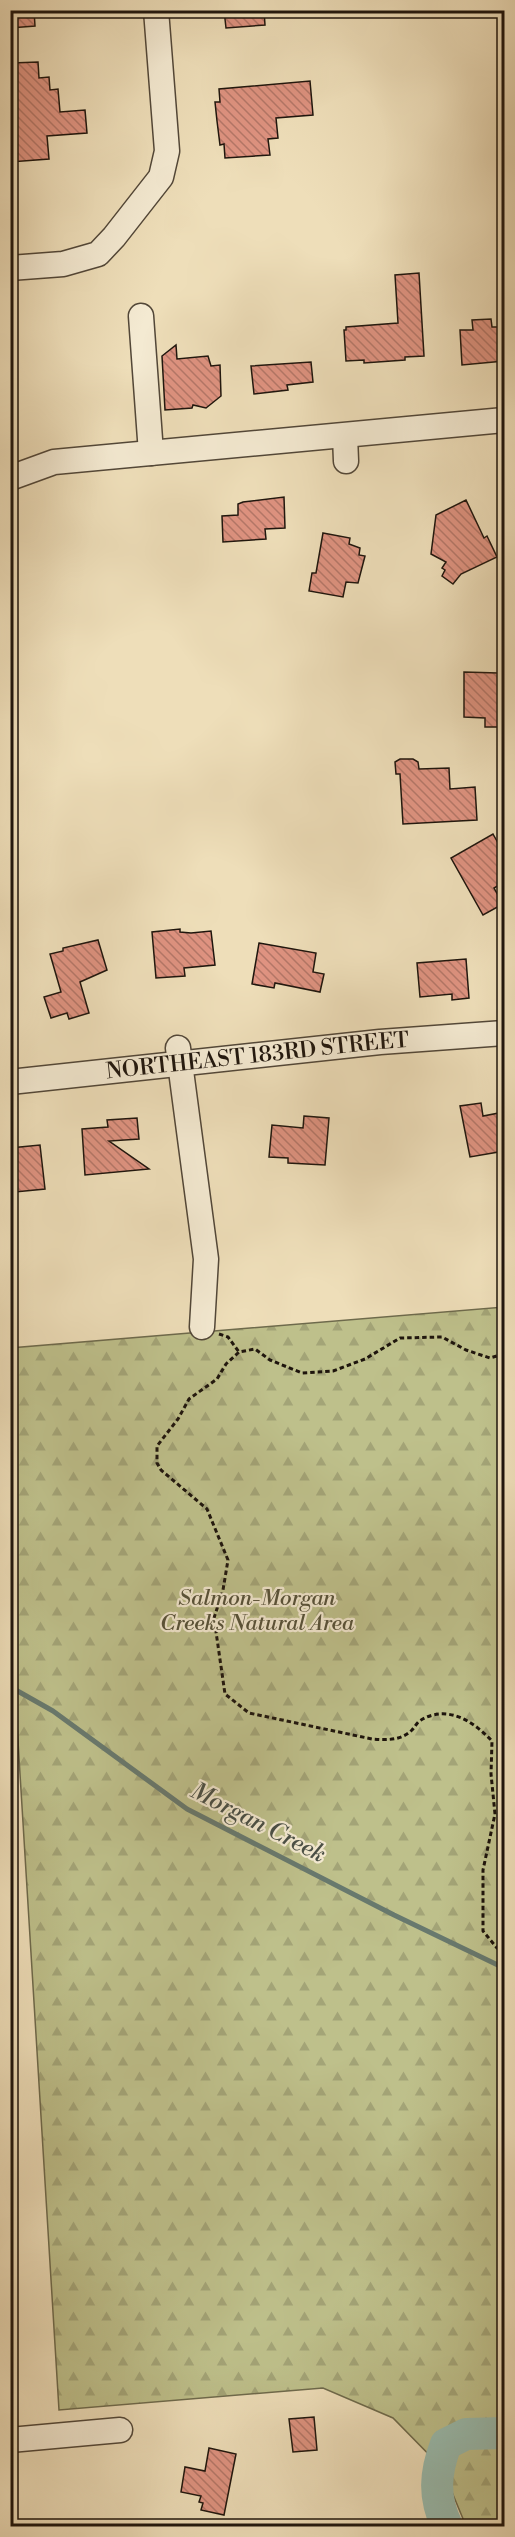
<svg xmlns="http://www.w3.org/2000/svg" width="515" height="2537" font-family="'Libre Bodoni',serif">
	<defs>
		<pattern id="forest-firs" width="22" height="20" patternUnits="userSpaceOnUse" patternTransform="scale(1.5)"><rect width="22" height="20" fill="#bec08b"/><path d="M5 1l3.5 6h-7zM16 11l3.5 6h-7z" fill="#a3a477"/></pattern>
		<pattern id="building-back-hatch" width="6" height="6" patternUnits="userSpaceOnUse" patternTransform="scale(1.5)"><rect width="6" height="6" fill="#df9381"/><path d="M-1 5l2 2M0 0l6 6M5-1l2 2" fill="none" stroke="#b47768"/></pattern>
	</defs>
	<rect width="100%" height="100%" fill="#eedeb9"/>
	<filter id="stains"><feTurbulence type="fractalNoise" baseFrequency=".00333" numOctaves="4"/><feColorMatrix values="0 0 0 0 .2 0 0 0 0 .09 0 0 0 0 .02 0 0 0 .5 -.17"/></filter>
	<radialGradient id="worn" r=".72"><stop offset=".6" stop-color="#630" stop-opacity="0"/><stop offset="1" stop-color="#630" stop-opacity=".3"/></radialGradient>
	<polygon fill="url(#forest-firs)" stroke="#6e6a4c" stroke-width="1.5" points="504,1307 504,2526 466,2526 442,2468 393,2418 323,2388 59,2410 11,1627 10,1348"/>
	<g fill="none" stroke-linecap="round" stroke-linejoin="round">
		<polyline stroke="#68796e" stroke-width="5" points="10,1691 14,1689 53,1711 187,1809 394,1915 504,1968"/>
		<path stroke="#99bcaf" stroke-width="32" d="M447 2526C433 2497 435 2473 446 2444L466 2434 504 2433"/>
	</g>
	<g fill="url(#building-back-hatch)" stroke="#1e150d" stroke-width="1.5">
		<polygon points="10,10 34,10 35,26 10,28"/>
		<polygon points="224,10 264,10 265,25 226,28"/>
		<polygon points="38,62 39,78 49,77 50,90 58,89 60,112 85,110 87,133 47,136 49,159 10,162 12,63"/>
		<polygon points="310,81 313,115 276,118 278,138 268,139 270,155 225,158 224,144 220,145 217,121 215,102 220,102 219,89"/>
		<polygon points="419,273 424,356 405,357 405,360 364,363 364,360 346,361 344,330 346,330 346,327 398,323 395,275"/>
		<polygon points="491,319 492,327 504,327 504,361 462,365 460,330 473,330 472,320"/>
		<polygon points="176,345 177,359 208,356 211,366 220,365 221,396 206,408 193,405 192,408 165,410 162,356"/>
		<polygon points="311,362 313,382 287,385 288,390 254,394 251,366"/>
		<polygon points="284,497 285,528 265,529 266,539 223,542 222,516 238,515 238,504 243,502"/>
		<polygon points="466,500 484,538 487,536 497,557 461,574 453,584 442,576 445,570 442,568 446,562 431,554 436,515"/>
		<polygon points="323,533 350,538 349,544 360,548 359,555 365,556 358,583 346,582 343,597 309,591 312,573 316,573"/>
		<polygon points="464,672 498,673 498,727 485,727 485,718 464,717"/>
		<polygon points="400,759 413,759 418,762 419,769 449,768 450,789 475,787 477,820 403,824 400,774 396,774 395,762"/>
		<polygon points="493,834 503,852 498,855 504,867 504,882 494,888 503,904 483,915 451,858"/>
		<polygon points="180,929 180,932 191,933 211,931 215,965 184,968 185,976 156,978 152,932"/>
		<polygon points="98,940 107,970 80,982 89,1013 69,1019 67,1013 51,1018 44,997 61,992 50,954 63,951 63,948"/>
		<polygon points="259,943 316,953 313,972 324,974 320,992 275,983 274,988 252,984"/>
		<polygon points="466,959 469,998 452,1000 452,994 420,997 417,963"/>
		<polygon points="481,1103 483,1116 504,1112 504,1151 470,1157 460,1106"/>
		<polygon points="304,1116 329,1118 325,1165 288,1163 288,1158 269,1157 272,1125 303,1128"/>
		<polygon points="137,1118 139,1139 109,1141 149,1169 85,1175 82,1129 108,1127 107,1120"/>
		<polygon points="40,1145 45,1189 15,1192 14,1183 10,1183 10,1148"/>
		<polygon points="314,2417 317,2450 293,2452 289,2419"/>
		<polygon points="209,2448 236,2454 224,2515 201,2510 203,2503 199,2502 201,2496 181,2492 185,2467 205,2471"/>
	</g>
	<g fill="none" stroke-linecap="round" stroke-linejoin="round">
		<g stroke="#524738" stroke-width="27">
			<g id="minor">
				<polyline points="10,268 63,264 98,254 114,237 161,177 167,151 156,10"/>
				<polyline points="141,316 151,453"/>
				<polyline points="345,436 346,461"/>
				<polyline points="10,478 54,462 504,420"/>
				<polyline points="178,1048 206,1259 202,1327"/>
				<path id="s1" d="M10 1082 380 1042 504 1033"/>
				<polyline points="10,2440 120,2430"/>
			</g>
		</g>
		<g stroke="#1e150d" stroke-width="3" stroke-dasharray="4.5 3" stroke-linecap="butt">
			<polyline points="219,1334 228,1337 239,1352"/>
			<path d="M504 1354 490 1358 466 1350 442 1337 400 1338 365 1359 333 1371 302 1373 270 1360 255 1349 239 1352 226 1364 217 1379 189 1399 178 1419 157 1446V1463L161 1470 207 1509 228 1560 223 1590 214 1618 225 1694 249 1713 372 1739C386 1740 401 1741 412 1730 415 1727 417 1722 421 1720 448 1704 474 1722 492 1741L491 1774 495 1814 483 1870V1931L497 1948 504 1952"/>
		</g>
		<use href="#minor" stroke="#f4ead2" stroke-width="24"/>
	</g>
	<g text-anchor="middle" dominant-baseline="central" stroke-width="4.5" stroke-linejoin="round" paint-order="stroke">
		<g font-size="22" fill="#1e150d" stroke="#f4ead2">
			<text stroke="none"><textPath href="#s1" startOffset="249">NORTHEAST 183RD STREET</textPath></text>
		</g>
		<g font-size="22" font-style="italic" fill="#565139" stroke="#f4ead2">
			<text x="257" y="1598">Salmon-Morgan<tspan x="257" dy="25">Creeks Natural Area</tspan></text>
		</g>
		<g font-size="24" font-style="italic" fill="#494f46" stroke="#f4ead2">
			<text transform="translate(258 1823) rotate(27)">Morgan Creek</text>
		</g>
	</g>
	<rect width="515" height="2537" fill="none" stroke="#eedeb9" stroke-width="36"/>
	<rect x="12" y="12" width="491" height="2513" fill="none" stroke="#1e150d" stroke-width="3"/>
	<rect x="18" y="18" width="479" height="2501" fill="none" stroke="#1e150d" stroke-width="1.5"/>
	<rect width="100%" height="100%" filter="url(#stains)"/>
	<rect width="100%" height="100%" fill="url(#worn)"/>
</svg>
